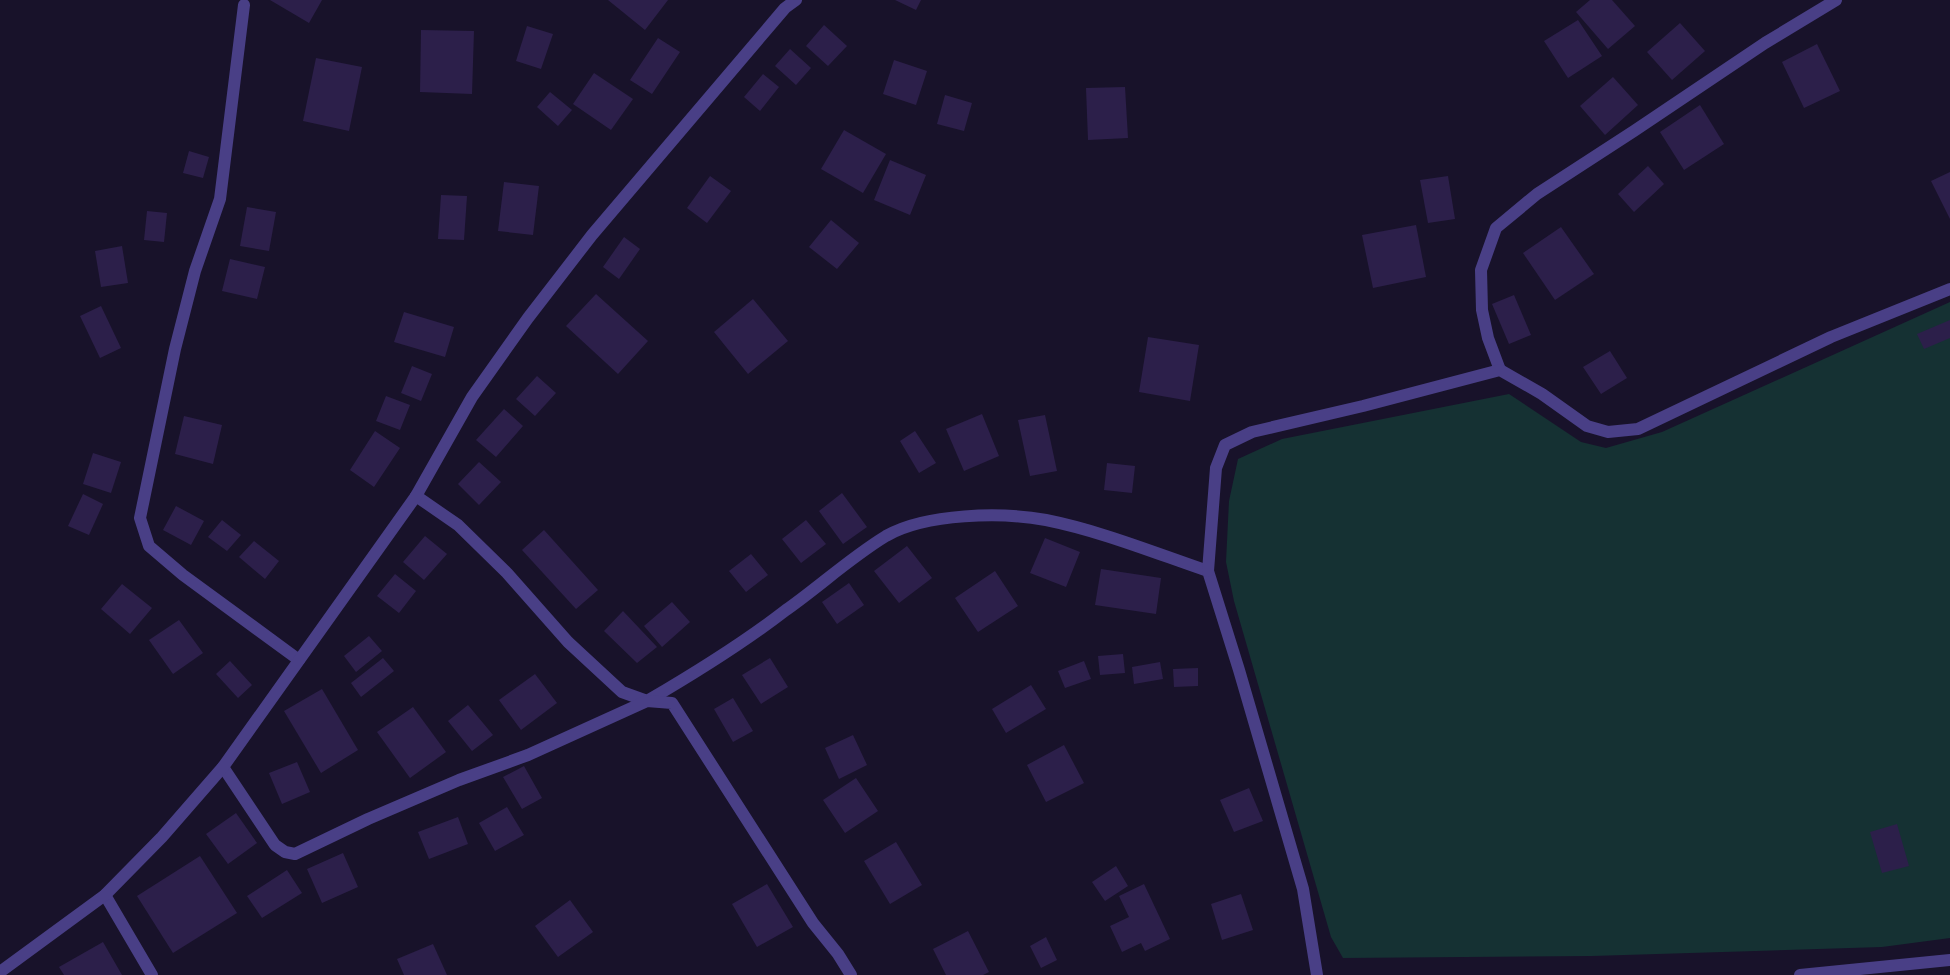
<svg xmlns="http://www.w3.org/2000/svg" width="1950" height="975" font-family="'Archivo Narrow',sans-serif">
	<rect width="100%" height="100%" fill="#18122a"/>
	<polygon fill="#153133" points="1950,302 1950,938 1882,947 1592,956 1343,958 1331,937 1234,601 1226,562 1229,501 1238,459 1282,439 1509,394 1581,442 1606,448 1662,432"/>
	<g fill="#2c1f4a">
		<polygon points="270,0 322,0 309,23"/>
		<polygon points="608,0 668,0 645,30"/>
		<polygon points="895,0 921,0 916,10"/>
		<polygon points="1590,0 1612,0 1635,26 1608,49 1576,12"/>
		<polygon points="1578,20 1602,56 1568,78 1544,41"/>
		<polygon points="1680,23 1705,51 1672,80 1647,52"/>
		<polygon points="824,25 847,46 828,66 806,46"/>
		<polygon points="527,26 553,34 541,69 516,61"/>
		<polygon points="421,30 474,31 472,94 420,92"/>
		<polygon points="658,38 680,52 652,94 630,80"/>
		<polygon points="1817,44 1840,91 1804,108 1782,62"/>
		<polygon points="790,49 811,68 796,85 775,66"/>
		<polygon points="316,58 362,67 349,131 303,121"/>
		<polygon points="894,60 927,71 916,105 883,94"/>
		<polygon points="594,73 633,99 611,130 573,104"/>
		<polygon points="763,74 779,87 760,111 744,97"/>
		<polygon points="1613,77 1638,105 1605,135 1580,106"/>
		<polygon points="1125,87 1128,138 1088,140 1086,88"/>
		<polygon points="550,92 572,110 558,126 537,107"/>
		<polygon points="945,95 972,103 964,131 937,124"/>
		<polygon points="1700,105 1724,144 1684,170 1660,132"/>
		<polygon points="844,130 886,154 863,193 821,169"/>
		<polygon points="189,151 209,157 203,178 183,173"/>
		<polygon points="890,160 926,175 910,215 874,200"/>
		<polygon points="1648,166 1664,184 1634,212 1618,194"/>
		<polygon points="1950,172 1950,219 1931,181"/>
		<polygon points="710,176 731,191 707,223 687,208"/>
		<polygon points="1448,176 1455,219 1428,223 1420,180"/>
		<polygon points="504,182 539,186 533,235 498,231"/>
		<polygon points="441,195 467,196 464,240 438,239"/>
		<polygon points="247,207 276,212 269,251 240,246"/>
		<polygon points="147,211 167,213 164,242 144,240"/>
		<polygon points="831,220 859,243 837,269 809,247"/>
		<polygon points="1416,225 1426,277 1373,288 1362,235"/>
		<polygon points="1561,227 1594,274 1555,300 1523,253"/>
		<polygon points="624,237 640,249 619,279 603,267"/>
		<polygon points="122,246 128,283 101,287 95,251"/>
		<polygon points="230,259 265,267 257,299 222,291"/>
		<polygon points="596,294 648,341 618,374 566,326"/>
		<polygon points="1514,295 1531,335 1509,344 1492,304"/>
		<polygon points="753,299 788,341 748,374 714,332"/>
		<polygon points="101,306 121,348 100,358 80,316"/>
		<polygon points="404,312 454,327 445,357 394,342"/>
		<polygon points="1950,320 1950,338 1924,349 1917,334"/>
		<polygon points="1148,337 1199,345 1190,401 1139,392"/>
		<polygon points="1610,351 1627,378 1601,394 1583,367"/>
		<polygon points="412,366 432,374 421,401 401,393"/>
		<polygon points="537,376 556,393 535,416 516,399"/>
		<polygon points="386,396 410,405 400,430 376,421"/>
		<polygon points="504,409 523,426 496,457 476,440"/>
		<polygon points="982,414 999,456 964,471 946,429"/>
		<polygon points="1045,415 1057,471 1030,476 1018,420"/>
		<polygon points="184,416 222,425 213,464 175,454"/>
		<polygon points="375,431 400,448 374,487 350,470"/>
		<polygon points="915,431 936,463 919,473 900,441"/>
		<polygon points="93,453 121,462 111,493 83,484"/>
		<polygon points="479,462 501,482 479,505 458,484"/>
		<polygon points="1107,463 1135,466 1132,493 1104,490"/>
		<polygon points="842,493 867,527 843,544 819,511"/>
		<polygon points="83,494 103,504 89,535 68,526"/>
		<polygon points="176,506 204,521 191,545 163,530"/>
		<polygon points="222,520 241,535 227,551 208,537"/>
		<polygon points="806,520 826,544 801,563 782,539"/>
		<polygon points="544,530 598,590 576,609 522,550"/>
		<polygon points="425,536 447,554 424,580 403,562"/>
		<polygon points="1045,538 1080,552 1066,587 1030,573"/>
		<polygon points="254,541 279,561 265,579 239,557"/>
		<polygon points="907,546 932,578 899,603 874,571"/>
		<polygon points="751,554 768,575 746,592 729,571"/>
		<polygon points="1101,569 1161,578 1156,614 1095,605"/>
		<polygon points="995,571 1018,606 978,632 955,598"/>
		<polygon points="395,574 416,591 399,613 377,596"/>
		<polygon points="849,583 864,605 837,624 822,602"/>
		<polygon points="122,584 152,608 130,634 101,609"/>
		<polygon points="672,602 690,622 662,647 644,626"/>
		<polygon points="623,611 657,647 637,663 604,631"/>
		<polygon points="179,620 203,653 173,674 149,640"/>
		<polygon points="369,636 382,651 356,672 344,656"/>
		<polygon points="1123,654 1125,673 1100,675 1098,656"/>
		<polygon points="383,658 394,671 361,697 351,683"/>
		<polygon points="770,658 788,687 761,704 742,675"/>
		<polygon points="230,661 252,685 238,698 216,674"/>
		<polygon points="1084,661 1091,679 1065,688 1058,671"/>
		<polygon points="1160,662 1163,679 1134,684 1132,667"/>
		<polygon points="1198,668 1198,686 1174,687 1173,669"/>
		<polygon points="535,674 557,703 521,730 499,700"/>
		<polygon points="1031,685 1046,709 1006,733 992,709"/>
		<polygon points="322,689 358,750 321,773 284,711"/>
		<polygon points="733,698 753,731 733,742 714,709"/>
		<polygon points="468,705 493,735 472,751 448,721"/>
		<polygon points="413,707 446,752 410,778 377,732"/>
		<polygon points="853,735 867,765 839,779 825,748"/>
		<polygon points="1064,745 1084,783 1046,802 1027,765"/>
		<polygon points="297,762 310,792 282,804 269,773"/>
		<polygon points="524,766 542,798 522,809 503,777"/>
		<polygon points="856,778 878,811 845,833 823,800"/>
		<polygon points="1249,788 1263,821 1234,832 1220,800"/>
		<polygon points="507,807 524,835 495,851 479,823"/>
		<polygon points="236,813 257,843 228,864 206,834"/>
		<polygon points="458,817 468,844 429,859 418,832"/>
		<polygon points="1897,824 1909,866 1882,873 1870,832"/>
		<polygon points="896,842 922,885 890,904 864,861"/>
		<polygon points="343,853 358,887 322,903 307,869"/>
		<polygon points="200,856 237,913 173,953 137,896"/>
		<polygon points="1116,866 1128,886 1105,901 1092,882"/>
		<polygon points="287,870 302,893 262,918 247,896"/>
		<polygon points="767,884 793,927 757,947 732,904"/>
		<polygon points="1144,884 1170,939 1145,951 1141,943 1122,952 1110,926 1129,917 1119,896"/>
		<polygon points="1241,894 1253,930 1222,940 1211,904"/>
		<polygon points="570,900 593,932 558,957 535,926"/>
		<polygon points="968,931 989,972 983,975 946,975 933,949"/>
		<polygon points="1046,937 1057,960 1041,968 1030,946"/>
		<polygon points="103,942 122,975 64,975 59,967"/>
		<polygon points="433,944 447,975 404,975 397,959"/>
	</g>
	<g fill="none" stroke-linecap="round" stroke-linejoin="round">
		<g stroke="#493f86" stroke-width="12">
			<polyline points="244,5 220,199 195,271 175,349 140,518 149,546 183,575 299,660"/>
			<polyline points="1500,370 1488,338 1482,310 1481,270 1496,228 1537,194 1634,131 1765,43 1836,0"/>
			<path d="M416 496 458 525 507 573 568 642 622 692 647 701C695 673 742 644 786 610 820 586 850 558 886 536 926 513 1002 512 1046 520 1101 531 1155 553 1208 571L1239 670 1303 889 1317 975"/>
			<polyline points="1208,571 1216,468 1225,445 1252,432 1363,406 1500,370 1542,394 1587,426 1608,432 1638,429 1831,337 1950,289"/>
			<polyline points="223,767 275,845 285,852 295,854 368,819 459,780 528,755 647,701 672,703 813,923 838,954 851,975"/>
			<polyline points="105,895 152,975"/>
			<polyline points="0,972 105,895 162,837 223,767 416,496 472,397 528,318 592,235 785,8 796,0"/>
			<polyline points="1800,975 1950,960"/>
		</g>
	</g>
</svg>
